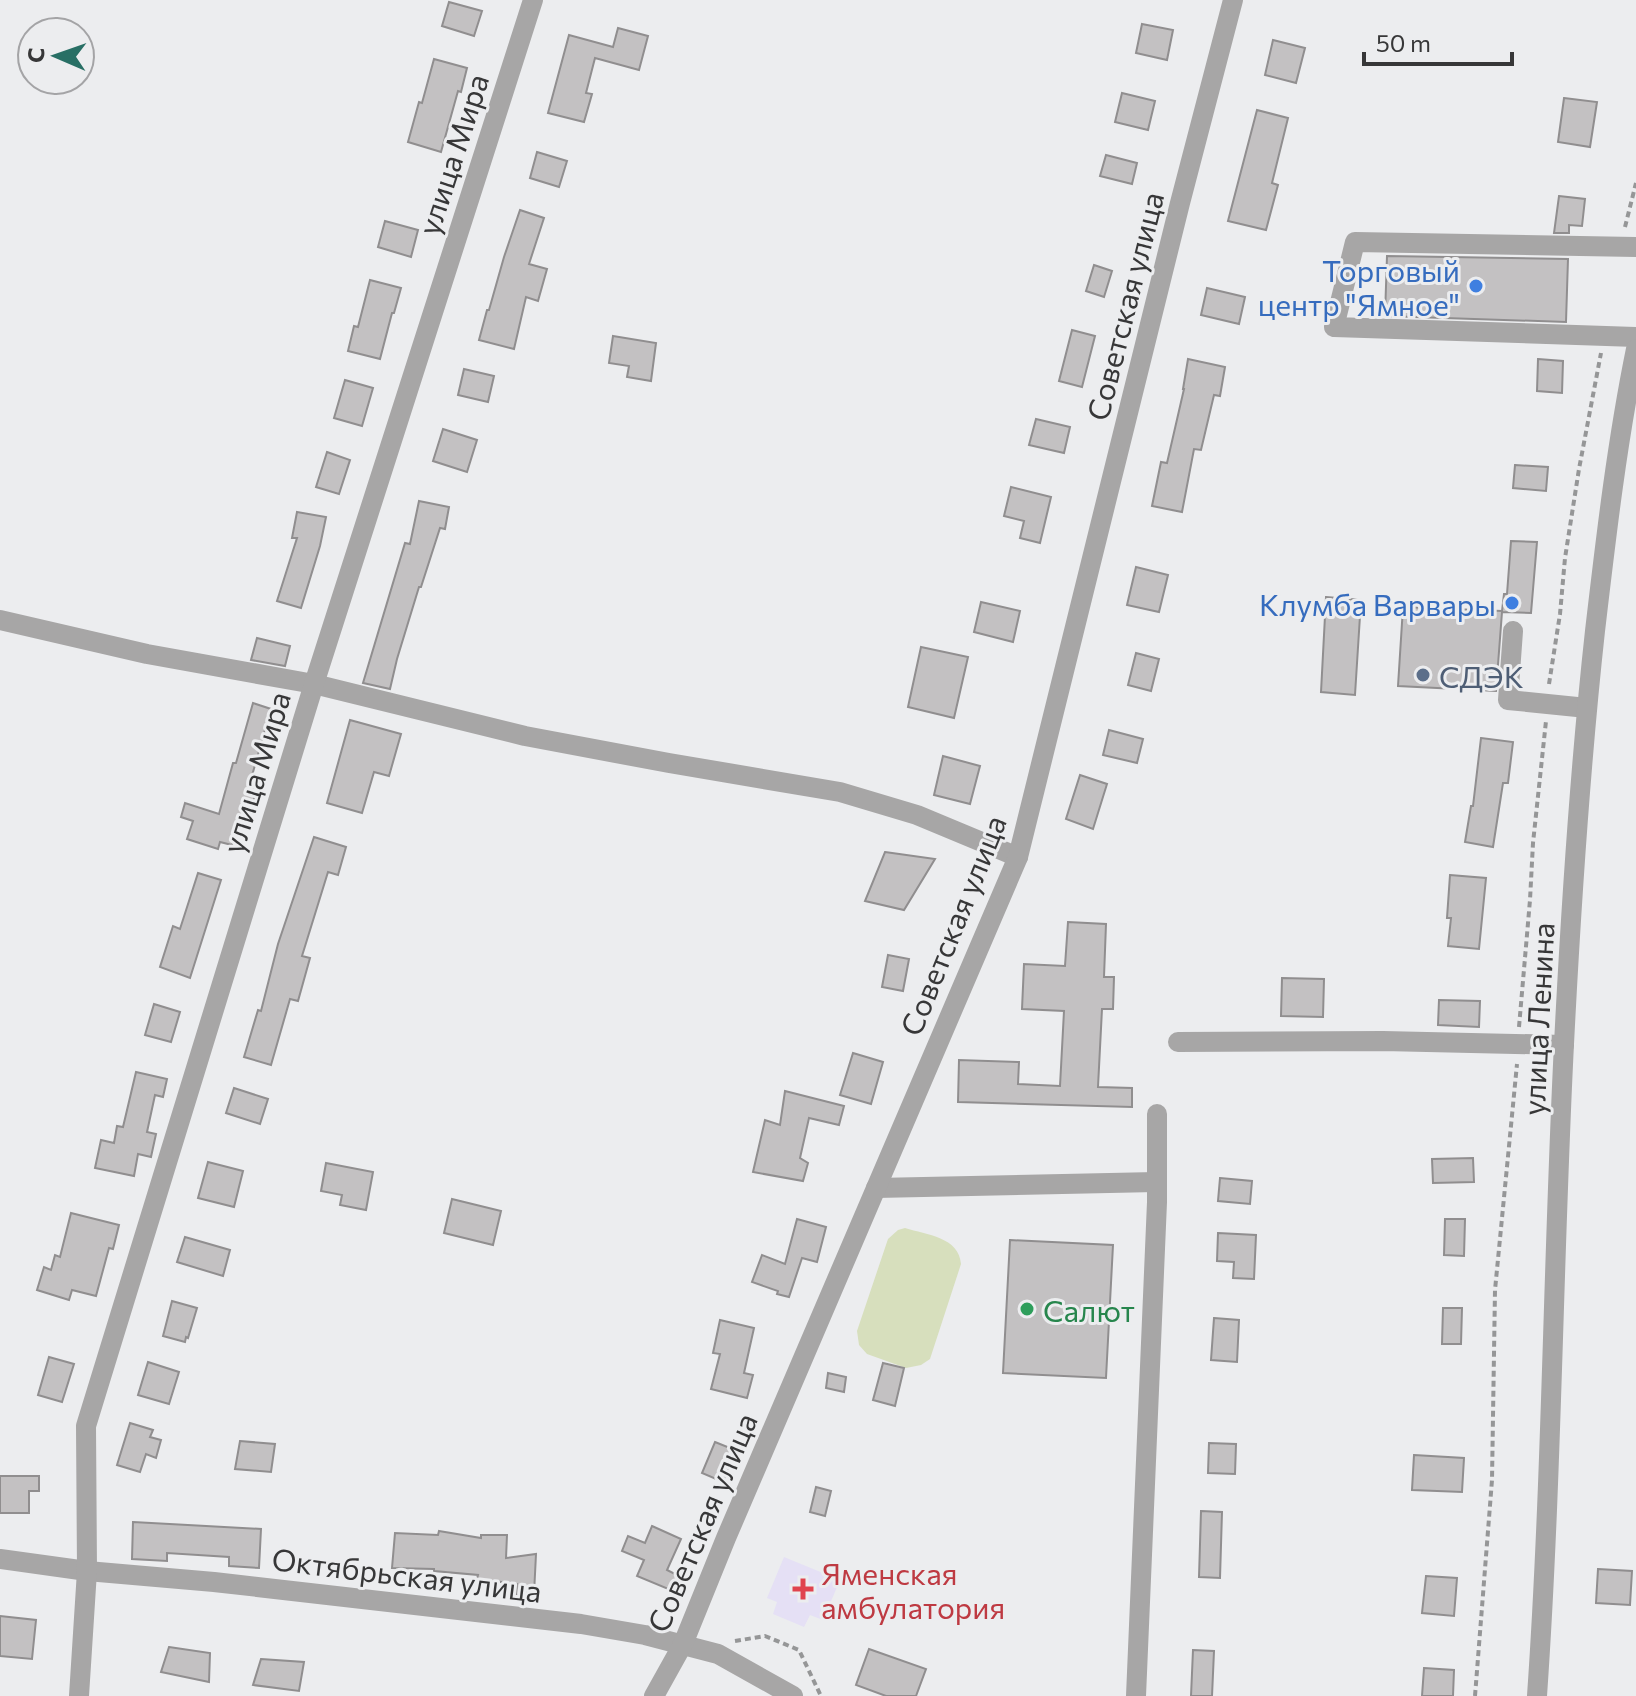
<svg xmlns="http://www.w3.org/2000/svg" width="1636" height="1696" font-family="Commissioner,sans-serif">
	<rect width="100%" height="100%" fill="#ecedef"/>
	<polygon fill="#e5e0f5" points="784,1557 840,1580 823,1620 810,1615 804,1627 773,1614 777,1602 767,1598"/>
	<path fill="#d7dfbd" d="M905 1228C927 1235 959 1237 961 1264L930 1359 921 1365 906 1368 867 1354 859 1345 857 1331 888 1239 898 1230Z"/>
	<g fill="#c3c1c2" stroke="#908e8f" stroke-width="2">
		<polygon points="449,2 482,11 474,36 442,26"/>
		<polygon points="1142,24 1173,30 1167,60 1136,53"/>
		<polygon points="618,28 648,36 639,70 595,58 586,93 592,94 584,122 548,113 569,35 613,47"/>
		<polygon points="1273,40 1305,48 1296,83 1265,75"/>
		<polygon points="434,59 467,68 461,92 458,91 441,152 408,142 419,102 422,103"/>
		<polygon points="1122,93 1155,101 1148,130 1115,122"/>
		<polygon points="1564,98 1597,102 1590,147 1558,142"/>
		<polygon points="1257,110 1288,118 1272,183 1278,185 1266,230 1228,221"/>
		<polygon points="537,152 567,161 559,187 530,178"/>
		<polygon points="1106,155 1137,163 1132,184 1100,176"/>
		<polygon points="1559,196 1585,199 1582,226 1569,225 1569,233 1554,233"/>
		<polygon points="520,210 544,218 529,264 547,269 538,301 526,297 514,349 479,340 487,310 489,310 504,257"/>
		<polygon points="385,221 418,230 411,257 378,247"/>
		<polygon points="1387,256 1568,259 1566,322 1385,316"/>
		<polygon points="1094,265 1112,271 1104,297 1086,291"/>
		<polygon points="370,280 401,288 394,313 392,313 380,359 348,351 354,326 358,327"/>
		<polygon points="1207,288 1245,297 1239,324 1201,315"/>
		<polygon points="1072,330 1095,336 1082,387 1059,381"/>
		<polygon points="613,336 656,343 651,381 627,377 629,366 609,363"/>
		<polygon points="1188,359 1225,367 1220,396 1214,395 1201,450 1194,449 1182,512 1152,506 1161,462 1167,463 1184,389 1183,389"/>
		<polygon points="1538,359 1563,361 1562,393 1537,391"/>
		<polygon points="464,369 494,376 488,402 458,395"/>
		<polygon points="345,380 373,388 362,426 334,418"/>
		<polygon points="1036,419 1070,427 1064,453 1029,445"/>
		<polygon points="443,429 477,440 467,472 433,461"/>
		<polygon points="327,452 350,460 339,494 316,487"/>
		<polygon points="1515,465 1548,467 1546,491 1513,488"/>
		<polygon points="1011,487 1051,497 1040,543 1020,538 1024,521 1004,516"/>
		<polygon points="419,501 449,507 445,529 440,528 421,587 419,587 397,659 390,689 363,683 405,543 410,544"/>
		<polygon points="297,512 326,517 320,546 301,608 277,601 297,538 292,538"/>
		<polygon points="1511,541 1537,542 1531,613 1502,612 1496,691 1398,686 1403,607 1502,611 1504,594 1507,594"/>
		<polygon points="1136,567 1168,575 1159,612 1127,605"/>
		<polygon points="1326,597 1361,600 1355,695 1321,692"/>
		<polygon points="981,602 1020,611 1013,642 974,632"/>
		<polygon points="257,638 290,646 285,666 251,660"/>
		<polygon points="921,647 968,657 954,718 908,707"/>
		<polygon points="1136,653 1159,659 1151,691 1128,685"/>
		<polygon points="253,703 271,709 249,786 257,788 253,803 246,801 232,845 220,842 218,849 187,839 193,821 181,817 185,803 219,814 233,763 236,763"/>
		<polygon points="350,720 401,734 389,776 374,772 362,813 327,803"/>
		<polygon points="1109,730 1143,739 1137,763 1103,755"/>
		<polygon points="1481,738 1513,742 1508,783 1503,783 1493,847 1465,842 1471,806 1473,806"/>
		<polygon points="943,756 980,766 970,804 934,795"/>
		<polygon points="1080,775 1107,784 1093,829 1066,819"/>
		<polygon points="314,837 346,847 338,875 328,872 302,956 310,958 298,1001 290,999 271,1065 244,1057 258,1010 261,1011 278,944"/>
		<polygon points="885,852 935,859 904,910 865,901"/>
		<polygon points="198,873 221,880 190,978 160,967 173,926 180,929"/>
		<polygon points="1450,875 1486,878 1479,949 1448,946 1451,918 1447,918"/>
		<polygon points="1068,922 1106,924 1104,977 1114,977 1113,1009 1102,1009 1098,1087 1132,1088 1132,1107 958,1102 959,1060 1019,1062 1018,1084 1060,1086 1064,1011 1022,1009 1024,964 1065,966"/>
		<polygon points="888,955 909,959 903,991 882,987"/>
		<polygon points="1282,978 1324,979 1323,1017 1281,1016"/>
		<polygon points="1439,1000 1480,1001 1479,1027 1438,1025"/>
		<polygon points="154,1004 180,1012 171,1042 145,1035"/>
		<polygon points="853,1053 883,1062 871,1104 840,1095"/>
		<polygon points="136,1072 167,1079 163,1097 155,1095 147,1132 156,1134 151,1157 138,1154 134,1176 95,1168 101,1140 114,1143 117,1126 123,1127"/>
		<polygon points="234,1088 268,1099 260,1124 226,1113"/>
		<polygon points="785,1091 844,1106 839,1125 809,1118 800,1158 808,1163 803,1181 753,1172 765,1120 780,1125"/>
		<polygon points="1473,1158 1474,1182 1433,1183 1432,1159"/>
		<polygon points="208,1162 243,1171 234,1207 198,1198"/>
		<polygon points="326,1163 373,1172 366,1210 340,1205 342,1195 321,1191"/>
		<polygon points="1220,1178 1252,1181 1250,1204 1218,1201"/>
		<polygon points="452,1199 501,1211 493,1245 444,1233"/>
		<polygon points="71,1213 119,1225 113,1249 109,1248 96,1296 72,1290 69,1300 37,1290 44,1267 51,1270 55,1255 60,1257"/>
		<polygon points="797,1219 826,1227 817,1262 802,1258 789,1297 777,1294 778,1291 752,1282 762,1255 785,1264"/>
		<polygon points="1445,1219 1465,1219 1464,1256 1444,1255"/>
		<polygon points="1218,1233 1256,1235 1254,1279 1233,1278 1234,1262 1217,1261"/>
		<polygon points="185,1237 230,1250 223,1276 177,1262"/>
		<polygon points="1010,1240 1113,1245 1106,1378 1003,1373"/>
		<polygon points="172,1301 197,1308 188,1338 186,1337 185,1342 163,1336"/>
		<polygon points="1443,1308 1462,1308 1461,1344 1442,1344"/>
		<polygon points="1214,1318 1239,1320 1237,1362 1211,1360"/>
		<polygon points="720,1320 754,1328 744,1373 753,1375 747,1398 711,1389 720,1354 713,1353"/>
		<polygon points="49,1357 74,1364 62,1402 38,1395"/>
		<polygon points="148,1362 179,1372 169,1404 138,1395"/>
		<polygon points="883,1363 904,1368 895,1406 873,1400"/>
		<polygon points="828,1373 846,1377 844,1392 826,1388"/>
		<polygon points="130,1423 153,1430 150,1437 161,1440 156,1458 146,1454 140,1472 117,1465"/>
		<polygon points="240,1441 275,1444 271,1472 235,1469"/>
		<polygon points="715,1442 735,1450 723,1482 702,1473"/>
		<polygon points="1209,1443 1236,1444 1235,1474 1208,1473"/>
		<polygon points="1414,1455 1464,1458 1462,1492 1412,1490"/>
		<polygon points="0,1476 39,1476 39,1491 29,1491 29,1513 0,1513"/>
		<polygon points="816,1487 831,1491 825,1516 810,1512"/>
		<polygon points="1201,1511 1222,1512 1220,1578 1199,1577"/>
		<polygon points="133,1522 261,1529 259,1568 229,1566 229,1557 167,1553 167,1561 132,1559"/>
		<polygon points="652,1526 681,1539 667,1570 679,1576 673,1591 637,1576 644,1560 622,1551 628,1536 645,1543"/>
		<polygon points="439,1531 481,1538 481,1535 507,1535 506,1558 536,1554 534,1594 516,1595 517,1584 477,1579 478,1575 434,1571 434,1569 392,1568 395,1533 438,1535"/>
		<polygon points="1598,1569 1632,1571 1630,1605 1596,1603"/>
		<polygon points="1426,1576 1457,1578 1454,1616 1422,1613"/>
		<polygon points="0,1616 36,1620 32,1659 0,1656"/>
		<polygon points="169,1647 210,1653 209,1682 161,1672"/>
		<polygon points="869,1649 926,1669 916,1696 886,1696 856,1685"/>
		<polygon points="1193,1650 1214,1651 1212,1696 1191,1696"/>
		<polygon points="261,1659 304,1662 299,1691 253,1685"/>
		<polygon points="1424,1668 1454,1670 1453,1696 1422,1696"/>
	</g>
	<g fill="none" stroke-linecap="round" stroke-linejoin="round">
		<g stroke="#959697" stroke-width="4" stroke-dasharray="6 4" stroke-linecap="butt">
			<polyline points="1625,227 1636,183"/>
			<polyline points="1549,684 1560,614 1565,558 1579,469 1601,353"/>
			<polyline points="1519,1027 1530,900 1533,843 1546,721"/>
			<polyline points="735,1641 765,1636 799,1650 821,1696"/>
			<polyline points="1475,1696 1492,1480 1495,1290 1517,1064"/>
		</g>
		<g stroke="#a7a6a6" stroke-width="20">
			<polyline points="1636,247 1355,242 1334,327 1636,337"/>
			<polyline points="0,620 147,654 314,684 525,736 669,763 840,792 917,815 1018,857"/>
			<polyline points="1513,631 1508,700 1587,708"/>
			<polyline points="1178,1042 1383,1041 1564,1045"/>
			<polyline points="876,1188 1156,1182"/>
			<polyline points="0,1559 87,1571 214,1582 581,1624 645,1635 718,1654 793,1696"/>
			<polyline points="79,1696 87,1571 86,1426 314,684 533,0"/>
			<polyline points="654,1696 683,1644 726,1538 1018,857 1180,203 1233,0"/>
			<polyline points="1136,1696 1157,1202 1157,1114"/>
			<path d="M1537 1696C1552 1479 1553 1261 1564 1044 1571 906 1580 768 1595 631 1606 537 1617 442 1636 349"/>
		</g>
	</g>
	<g fill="#3f7fe0" stroke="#ecedef" stroke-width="3">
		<circle cx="1476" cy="286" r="8"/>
		<circle cx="1512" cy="603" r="8"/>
	</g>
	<circle fill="#5c6f8a" stroke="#ecedef" stroke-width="3" cx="1423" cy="675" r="8"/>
	<circle fill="#2e9e5b" stroke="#ecedef" stroke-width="3" cx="1027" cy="1309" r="8"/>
	<path fill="#e0444e" stroke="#ecedef" stroke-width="3" d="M799 1577h8v8h8v8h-8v8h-8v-8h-8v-8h8z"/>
	<g text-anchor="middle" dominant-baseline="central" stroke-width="6" stroke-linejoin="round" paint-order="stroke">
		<g font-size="30" fill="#373738" stroke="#ecedef">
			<text transform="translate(452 154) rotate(-72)">улица Мира</text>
			<text transform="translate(1124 306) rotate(-76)">Советская улица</text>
			<text transform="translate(255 772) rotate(-73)">улица Мира</text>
			<text transform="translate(952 925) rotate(-68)">Советская улица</text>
			<text transform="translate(1537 1019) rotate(-87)">улица Ленина</text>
			<text transform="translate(701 1522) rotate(-67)">Советская улица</text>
			<text transform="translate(407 1574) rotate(7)">Октябрьская улица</text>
		</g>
		<g font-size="30" fill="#366cbe" stroke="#ecedef" text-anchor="end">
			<text x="1460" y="269">Торговый<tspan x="1460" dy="34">центр "Ямное"</tspan></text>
			<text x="1496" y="603">Клумба Варвары</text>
		</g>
		<g font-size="30" fill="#4e5e75" stroke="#ecedef" text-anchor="start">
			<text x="1439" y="675">СДЭК</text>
		</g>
		<g font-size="30" fill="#27864d" stroke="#ecedef" text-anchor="start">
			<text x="1043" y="1309">Салют</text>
		</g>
		<g font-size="30" fill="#be3a42" stroke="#ecedef" text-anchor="start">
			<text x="821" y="1572">Яменская<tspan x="821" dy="34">амбулатория</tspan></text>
		</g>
	</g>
	<g transform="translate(56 56) rotate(272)"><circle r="38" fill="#ecedef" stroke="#a4a4a6" stroke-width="2"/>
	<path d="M0-6L14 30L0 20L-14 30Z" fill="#286f65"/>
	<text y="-12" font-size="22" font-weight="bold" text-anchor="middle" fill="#373738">С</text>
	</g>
	<path d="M1364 52v12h148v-12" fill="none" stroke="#373738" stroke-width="4"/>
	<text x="1376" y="52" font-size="24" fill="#373738" stroke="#ecedef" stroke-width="6" paint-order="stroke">50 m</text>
</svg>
